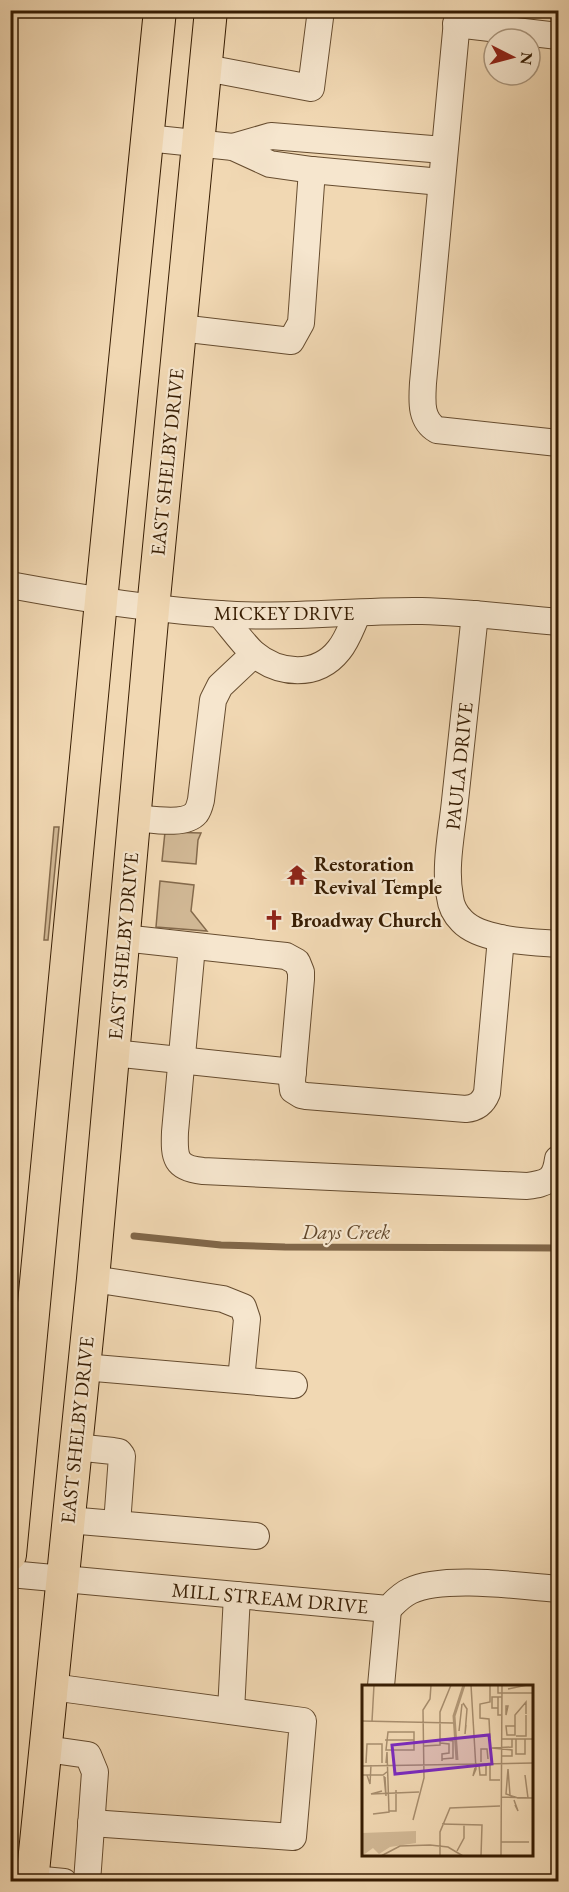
<svg xmlns="http://www.w3.org/2000/svg" width="569" height="1892" font-family="'EB Garamond',serif">
	<rect width="100%" height="100%" fill="#f1d8b3"/>
	<filter id="stains"><feTurbulence type="fractalNoise" baseFrequency=".00333" numOctaves="4"/><feColorMatrix values="0 0 0 0 .2 0 0 0 0 .09 0 0 0 0 .02 0 0 0 .5 -.17"/></filter>
	<radialGradient id="worn" r=".72"><stop offset=".6" stop-color="#630" stop-opacity="0"/><stop offset="1" stop-color="#630" stop-opacity=".3"/></radialGradient>
	<g fill="#d1b895" stroke="#846a4c" stroke-width="1.5">
		<polygon points="54,827 59,827 48,940 44,940"/>
		<polygon points="165,832 201,833 198,840 196,864 162,861"/>
		<polygon points="160,881 194,885 191,911 207,931 156,927"/>
	</g>
	<g fill="none" stroke-linecap="round" stroke-linejoin="round">
		<polyline stroke="#816749" stroke-width="7" points="134,1236 221,1245 285,1247 558,1248"/>
		<g stroke="#664c2f" stroke-width="28">
			<g id="minor">
				<path d="M458 10 423 383C422 401 420 420 437 430L558 443"/>
				<polyline points="456,24 558,36"/>
				<polyline points="206,68 311,88 321,10"/>
				<polyline points="147,138 233,147 270,164 312,170 441,182"/>
				<polyline points="233,147 271,136 444,150"/>
				<polyline points="180,328 291,341 301,323 312,170"/>
				<path d="M10 585C86 599 159 611 236 615 298 618 360 610 422 611 468 612 513 618 558 622"/>
				<path d="M220 614C231 627 241 641 253 653 279 675 317 678 339 650 348 639 352 625 358 613"/>
				<path d="M475 614C468 676 462 739 455 801 452 832 444 867 450 897 451 907 456 915 462 921 481 941 532 942 558 944"/>
				<path d="M135 818C150 819 185 826 196 813 199 809 200 804 201 800L213 700 220 686 254 654"/>
				<path d="M123 938 286 956 297 962 301 972V979L292 1081 293 1090 301 1095 306 1096 466 1109C477 1108 483 1103 487 1093L501 938"/>
				<path d="M192 946 175 1132C174 1158 175 1168 203 1171L527 1186C547 1183 555 1181 558 1159"/>
				<polyline points="113,1053 293,1072"/>
				<polyline points="93,1279 223,1299 243,1307 247,1319 241,1380"/>
				<polyline points="83,1367 294,1385"/>
				<polyline points="75,1447 113,1451 119,1452 122,1456 117,1524"/>
				<polyline points="68,1520 256,1536"/>
				<path d="M10 1574 388 1609C395 1602 401 1595 410 1591 443 1575 521 1586 558 1589"/>
				<polyline points="381,1686 388,1609"/>
				<polyline points="52,1687 303,1721 293,1837 91,1823"/>
				<polyline points="231,1711 237,1595"/>
				<polyline points="46,1749 88,1755 95,1772 87,1882"/>
				<polyline points="33,1879 64,1882"/>
			</g>
		</g>
		<g stroke="#371d03" stroke-width="34">
			<g id="major">
				<polyline points="10,1555 101,601 160,10"/>
				<polyline points="32,1882 93,1279 153,609 211,10"/>
			</g>
		</g>
		<use href="#minor" stroke="#f6e6ce" stroke-width="26"/>
		<use href="#major" stroke="#f1d8b3" stroke-width="32"/>
	</g>
	<defs>
		<g id="temple-bare" transform="scale(1.62)"><path d="M0-6L5-2H3V0L6.5 2.5H4V6H1.5V3h-3V6H-4V2.5H-6.5L-3 0V-2H-5Z" fill="#8f2418" stroke="#f6e6ce" stroke-width="2.5" paint-order="stroke"/></g>
		<g id="church-bare" transform="scale(1.62)"><path d="M-1.2-6h2.4v3.5h3.3v2.4h-3.3V6h-2.4V-.1h-3.3v-2.4h3.3Z" fill="#8f2418" stroke="#f6e6ce" stroke-width="2.5" paint-order="stroke"/></g>
	</defs>
	<g fill-rule="evenodd">
		<use href="#temple-bare" x="297" y="875"/>
		<use href="#church-bare" x="274" y="920"/>
	</g>
	<g text-anchor="middle" dominant-baseline="central" stroke-width="4.5" stroke-linejoin="round" paint-order="stroke">
		<g font-size="20" fill="#371d03" stroke="#f6e6ce">
			<text transform="translate(167 462) rotate(-84)">EAST SHELBY DRIVE</text>
			<text x="284" y="613">MICKEY DRIVE</text>
			<text transform="translate(459 766) rotate(-84)">PAULA DRIVE</text>
			<text transform="translate(123 946) rotate(-85)">EAST SHELBY DRIVE</text>
			<text transform="translate(77 1430) rotate(-84)">EAST SHELBY DRIVE</text>
			<text transform="translate(270 1598) rotate(5)">MILL STREAM DRIVE</text>
		</g>
		<g font-size="20" font-weight="bold" fill="#371d03" stroke="#f6e6ce" text-anchor="start">
			<text x="314" y="864">Restoration<tspan x="314" dy="23">Revival Temple</tspan></text>
			<text x="291" y="920">Broadway Church</text>
		</g>
		<g font-size="21" font-style="italic" fill="#62482c" stroke="#f6e6ce">
			<text x="346" y="1231">Days Creek</text>
		</g>
	</g>
	<g transform="translate(362 1685)">
		<rect width="171" height="171" fill="#f1d8b3"/>
		<path d="M54 146V158L28 162 17 169 11 163 0 171V148Z" fill="#d1b895"/>
		<path fill="none" stroke="#b29877" stroke-width="3" d="M95 75 92 31 102 0"/>
		<path fill="none" stroke="#a78d6d" stroke-width="1.5" d="M109 0 114 84 111 91 113 83M136 0V8H171M146 4 165 0M101 18 105 24 103 49 104 40M144 21H146L144 30ZM136 23H130V12H136M139 30H136V12H140M0 36 91 38M10 36 12 0M153 41H144L145 50H153V30L164 17V29M97 46 100 19M26 47H52V65H24ZM154 51H164V30M128 53 127 34 118 33V19L128 17V0M78 54 91 56V73L80 74M140 54H171M154 54V69H163V54M23 55H52M78 58 87 59V68L80 69V76M62 61 78 60V27L89 0M140 71H150V65L130 63 150 62V54M119 77V64H125L126 74M4 78 5 59H20V78M117 80 118 90H124V80M128 80V95H138M0 81 171 78M0 90H21L26 86M5 90 8 99 9 80M163 90 166 113M22 91 24 111M23 92 24 111M20 106 9 109 57 107M148 110 146 84 144 109 156 113M140 112 171 113M152 115 156 126 153 120M27 126H34V105M11 129 27 127 25 67 24 78M51 135 62 93 61 25 68 14 69 0M80 139 120 140 119 171M139 157H167M95 166 102 153V139M19 171 38 161 68 160 86 162 101 171M78 171V147L88 123 138 121M139 171 140 0"/>
		<path fill="#7b2cbf" fill-opacity="0.15" stroke="#7b2cbf" stroke-width="3" d="M127 50 130 79 33 89 30 60Z"/>
		<rect width="171" height="171" fill="none" stroke="#371d03" stroke-width="3"/>
	</g>
	<rect width="569" height="1892" fill="none" stroke="#f1d8b3" stroke-width="36"/>
	<rect x="12" y="12" width="545" height="1868" fill="none" stroke="#371d03" stroke-width="3"/>
	<rect x="18" y="18" width="533" height="1856" fill="none" stroke="#371d03" stroke-width="1.5"/>
	<g transform="translate(512 57) rotate(96)"><circle r="28" fill="#f6e6ce" stroke="#aa967d" stroke-width="1.5"/>
	<path d="M0-4.5L10 22L0 15L-10 22Z" fill="#8f2418"/>
	<text y="-9" font-size="16" font-weight="bold" text-anchor="middle" fill="#371d03">N</text>
	</g>
	<rect width="100%" height="100%" filter="url(#stains)"/>
	<rect width="100%" height="100%" fill="url(#worn)"/>
</svg>
